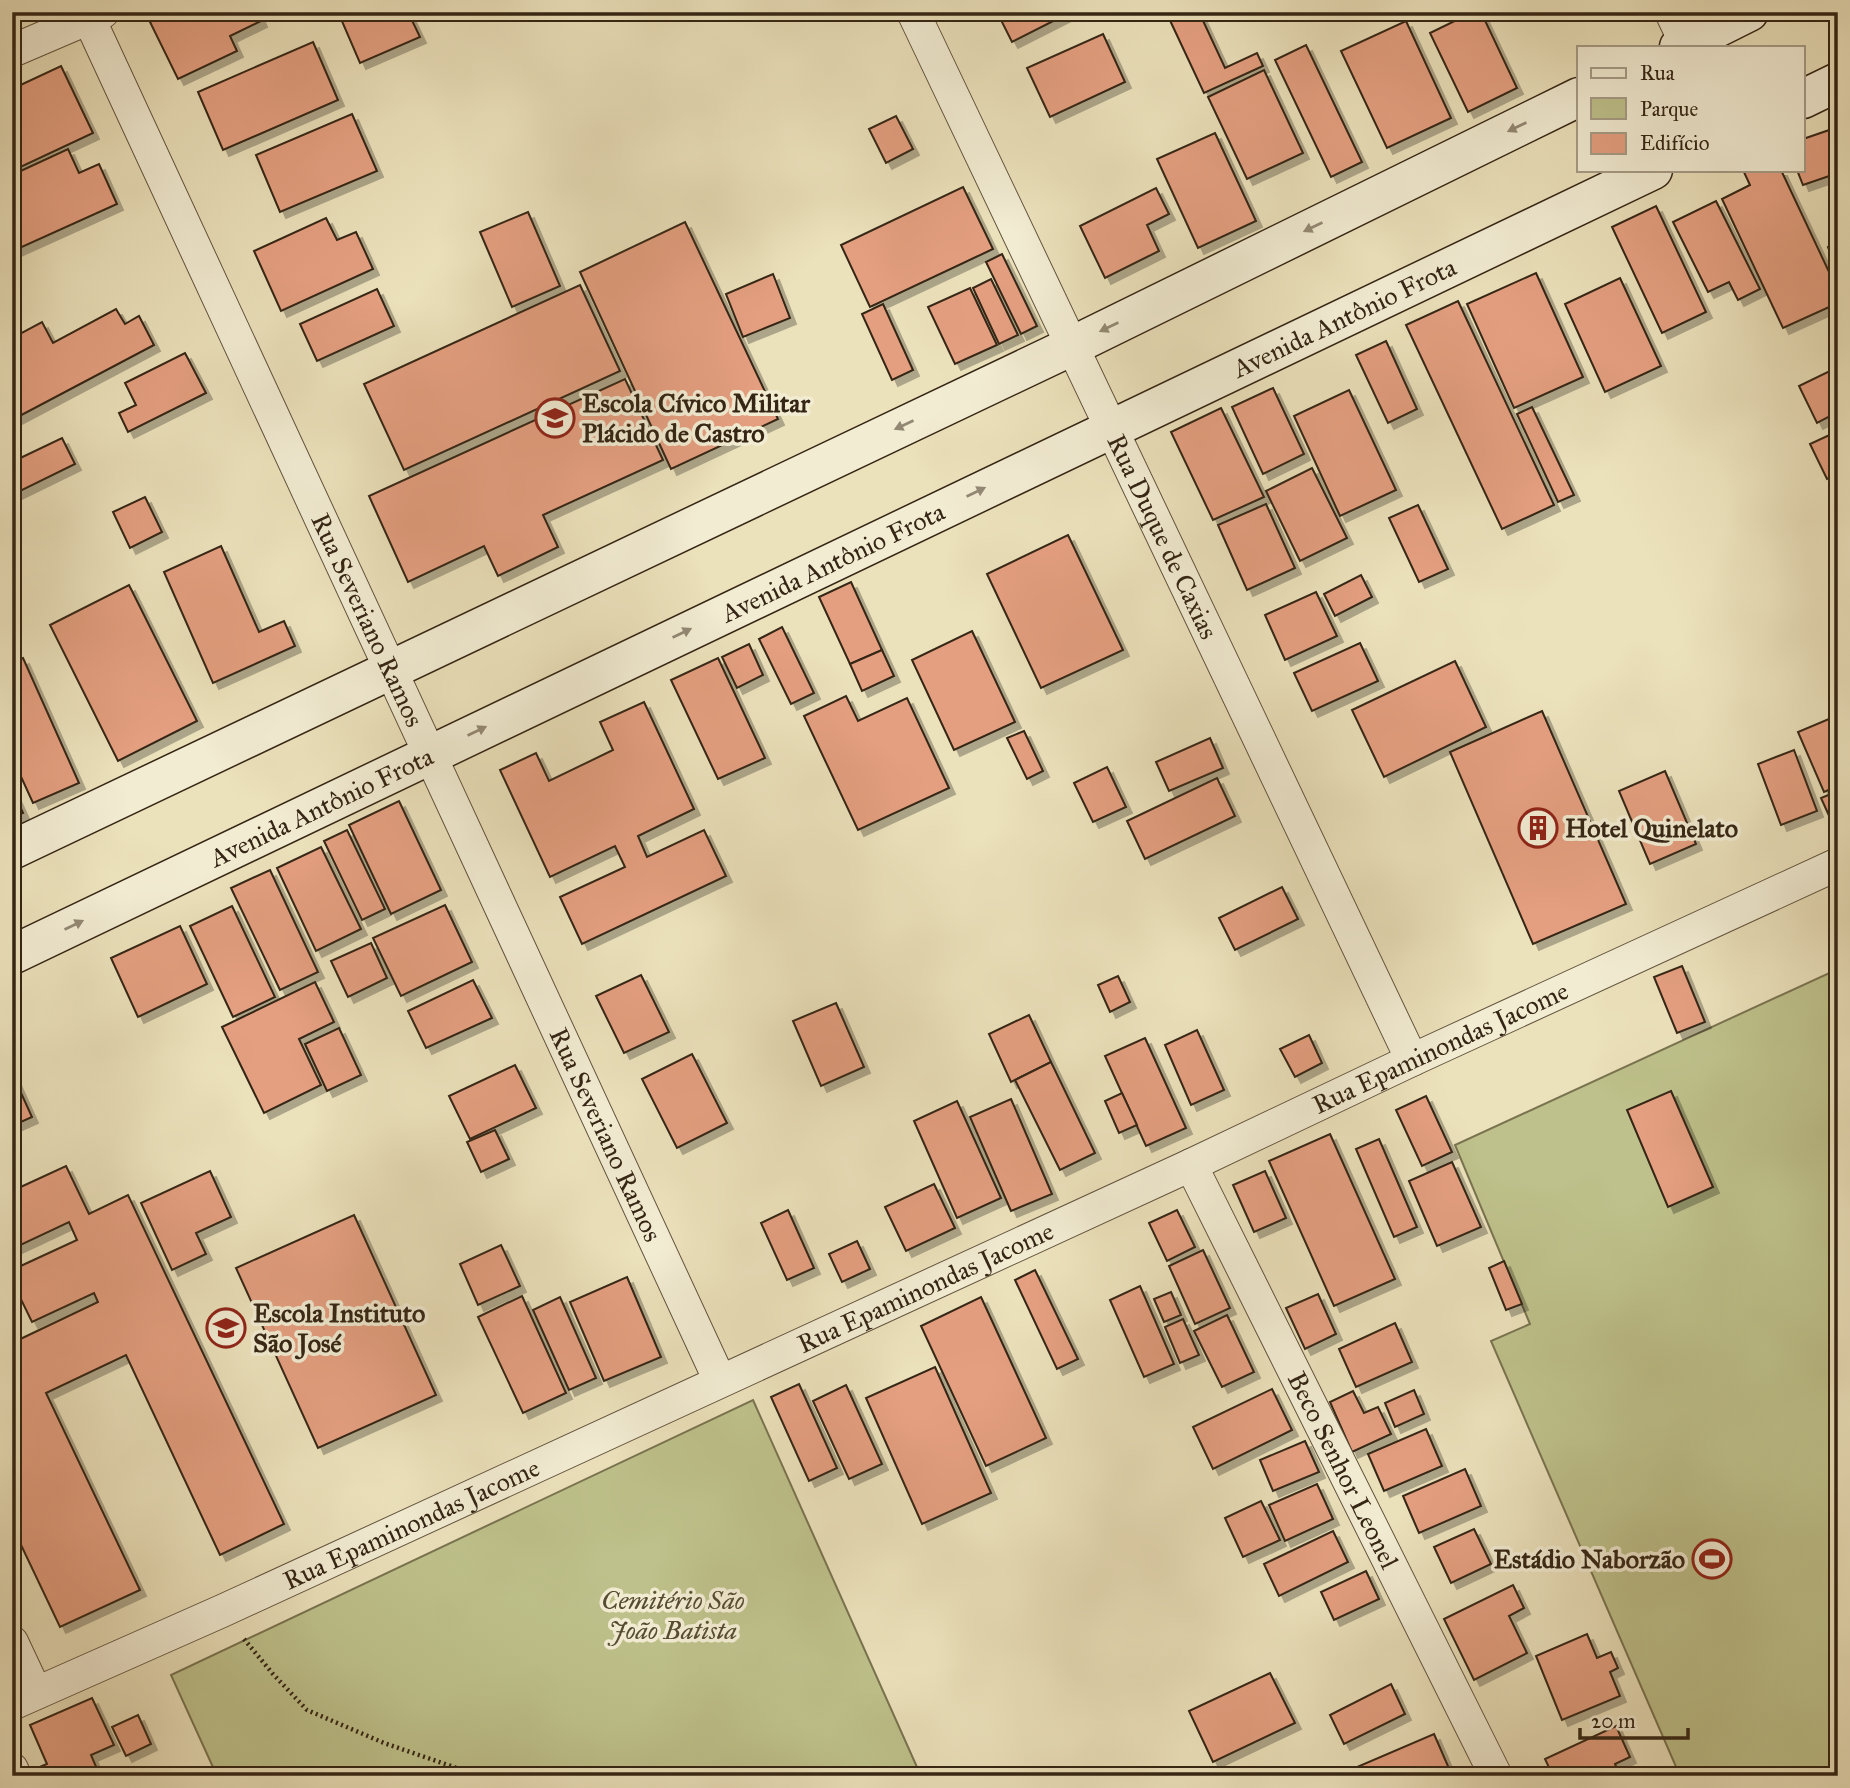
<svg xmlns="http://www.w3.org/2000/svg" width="1850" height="1788" font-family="'IM FELL Great Primer',serif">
	<defs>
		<filter id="shadow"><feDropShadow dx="6" dy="6" stdDeviation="0" flood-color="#0004"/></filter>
	</defs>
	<rect width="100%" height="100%" fill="#ebe1bb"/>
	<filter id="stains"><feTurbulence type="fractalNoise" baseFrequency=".00286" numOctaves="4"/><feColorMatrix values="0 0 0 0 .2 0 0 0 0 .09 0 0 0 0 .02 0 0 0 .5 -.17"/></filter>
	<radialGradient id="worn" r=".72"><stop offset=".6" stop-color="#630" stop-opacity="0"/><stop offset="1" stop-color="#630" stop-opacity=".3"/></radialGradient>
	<g fill="#bec18b" stroke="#797350" stroke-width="2">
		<polygon points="1838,969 1838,1776 1680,1776 1491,1341 1530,1324 1455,1145"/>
		<polygon points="753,1400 921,1776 217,1776 171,1675"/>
	</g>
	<g fill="#e49f80" stroke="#342514" stroke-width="2" filter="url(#shadow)">
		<polygon points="171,12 257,12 261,21 230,36 237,51 178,79 150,22"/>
		<polygon points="338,12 408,12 420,37 360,63"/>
		<polygon points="997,12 1071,12 1012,42"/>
		<polygon points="1170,12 1199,12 1225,68 1257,53 1263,66 1204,93 1167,14"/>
		<polygon points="1473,12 1481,12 1517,88 1468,112 1430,33"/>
		<polygon points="1406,21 1451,118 1387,148 1341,51"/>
		<polygon points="1103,34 1125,82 1050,117 1027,68"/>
		<polygon points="313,42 338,100 223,150 198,92"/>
		<polygon points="1306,45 1362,162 1331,177 1275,60"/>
		<polygon points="61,66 93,133 12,171 12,89"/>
		<polygon points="1264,70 1303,153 1247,179 1208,97"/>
		<polygon points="352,114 377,171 280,212 256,155"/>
		<polygon points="896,116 913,149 886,163 869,129"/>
		<polygon points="1838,127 1838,173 1803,185 1797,170 1803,170 1803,139"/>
		<polygon points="1215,133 1256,221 1198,248 1157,159"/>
		<polygon points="68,149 79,173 99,164 117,204 13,251 12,175"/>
		<polygon points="1743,170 1781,170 1838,291 1838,303 1783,328 1722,199 1750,185"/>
		<polygon points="963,187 993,249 870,307 841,245"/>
		<polygon points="1156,188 1169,214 1147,225 1159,251 1105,278 1080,226"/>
		<polygon points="1716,201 1760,289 1738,300 1729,282 1708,292 1673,222"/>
		<polygon points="1656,206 1706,312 1662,333 1612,227"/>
		<polygon points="528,212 560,286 512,307 480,232"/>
		<polygon points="326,218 337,240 356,232 373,269 281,311 254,251"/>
		<polygon points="685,222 778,419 671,469 580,272"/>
		<polygon points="1838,243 1838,273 1828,247"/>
		<polygon points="1002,254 1037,326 1021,334 986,262"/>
		<polygon points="1536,273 1583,377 1514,408 1467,304"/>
		<polygon points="773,274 790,318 743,337 726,294"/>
		<polygon points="1620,278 1661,366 1605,392 1565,304"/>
		<polygon points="991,279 1018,335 999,344 973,288"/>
		<polygon points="580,285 620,371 404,470 364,384"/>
		<polygon points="970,288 997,345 955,364 928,307"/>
		<polygon points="377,289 394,326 317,361 300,324"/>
		<polygon points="1458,301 1554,505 1502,529 1406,325"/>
		<polygon points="883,304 913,370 892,380 862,314"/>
		<polygon points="116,309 125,324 139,316 154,345 12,420 12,338 42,322 53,343"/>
		<polygon points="1386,341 1417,409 1388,423 1356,355"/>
		<polygon points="185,353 206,393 128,432 119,413 136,405 125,383"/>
		<polygon points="1838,367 1838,412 1817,423 1799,386"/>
		<polygon points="625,379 663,460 543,515 558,547 498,576 484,546 408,582 369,496"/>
		<polygon points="1273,388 1304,454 1263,474 1232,407"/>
		<polygon points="1349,390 1396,490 1340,516 1294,416"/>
		<polygon points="1532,407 1574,495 1558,502 1517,414"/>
		<polygon points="1221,408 1264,497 1213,520 1171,432"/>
		<polygon points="1838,431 1838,474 1827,479 1810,444"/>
		<polygon points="62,438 75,464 12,495 12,462"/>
		<polygon points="1312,468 1347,538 1300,561 1266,491"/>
		<polygon points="145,497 162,532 130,548 113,512"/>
		<polygon points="1266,504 1295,568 1247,590 1218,525"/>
		<polygon points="1418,505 1448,569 1419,582 1389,518"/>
		<polygon points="1068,535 1123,650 1041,688 987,574"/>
		<polygon points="221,546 259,632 284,621 295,646 213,683 164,572"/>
		<polygon points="1361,575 1372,597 1335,616 1324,594"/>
		<polygon points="851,582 882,650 850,664 819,597"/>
		<polygon points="129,585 197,721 118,761 50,625"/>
		<polygon points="1316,592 1337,636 1285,660 1265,615"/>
		<polygon points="782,627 814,693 791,704 759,639"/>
		<polygon points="972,631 1015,722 954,750 912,660"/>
		<polygon points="1360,643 1378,681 1312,711 1294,673"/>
		<polygon points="749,644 763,675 737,688 722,657"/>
		<polygon points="882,650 894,676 862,691 850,664"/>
		<polygon points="23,658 79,783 33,803 12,757 12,663"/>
		<polygon points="718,658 765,758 718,779 671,680"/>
		<polygon points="1455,661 1486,727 1384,777 1352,710"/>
		<polygon points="846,696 858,721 907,698 949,788 858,830 804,716"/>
		<polygon points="644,702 694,809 638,836 647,857 704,830 726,876 582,944 560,897 625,867 615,846 550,877 500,770 536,753 549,781 613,750 600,722"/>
		<polygon points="1542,711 1626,904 1533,944 1450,752"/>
		<polygon points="1836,716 1838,786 1824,792 1798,732"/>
		<polygon points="1024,731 1043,771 1027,779 1007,738"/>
		<polygon points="1210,738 1223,768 1169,791 1156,762"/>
		<polygon points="1794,750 1817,811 1781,825 1758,764"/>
		<polygon points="1107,767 1126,807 1093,822 1074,783"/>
		<polygon points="1665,771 1696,844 1650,864 1619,791"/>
		<polygon points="1217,778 1235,816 1145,859 1127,821"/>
		<polygon points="12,789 23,813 12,817"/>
		<polygon points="1838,791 1838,818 1831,820 1821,798"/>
		<polygon points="399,801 441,890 391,914 349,825"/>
		<polygon points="347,830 385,909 362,920 324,841"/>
		<polygon points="321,847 361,929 316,951 277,868"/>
		<polygon points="270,870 318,972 280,990 231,888"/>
		<polygon points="1282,887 1298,919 1235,950 1219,918"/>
		<polygon points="445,905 472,962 401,996 373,938"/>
		<polygon points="232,906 275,997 233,1017 190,926"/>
		<polygon points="180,926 207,984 138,1017 111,958"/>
		<polygon points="371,943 387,978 348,997 331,961"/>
		<polygon points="1682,966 1705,1022 1677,1033 1654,977"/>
		<polygon points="641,975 669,1032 624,1053 596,996"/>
		<polygon points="1118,976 1130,1002 1110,1012 1098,985"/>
		<polygon points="473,980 492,1018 426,1048 408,1011"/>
		<polygon points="315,982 334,1022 299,1039 321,1085 264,1113 222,1027"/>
		<polygon points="836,1003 864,1067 821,1086 793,1021"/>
		<polygon points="1029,1015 1051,1062 1011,1082 989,1034"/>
		<polygon points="339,1028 361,1075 327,1091 305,1044"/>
		<polygon points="1197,1030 1224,1090 1191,1105 1165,1045"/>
		<polygon points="1309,1035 1322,1063 1295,1077 1280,1049"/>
		<polygon points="1145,1038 1186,1128 1146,1146 1105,1056"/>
		<polygon points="692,1054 727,1123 677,1148 642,1079"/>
		<polygon points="1051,1062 1095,1153 1060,1170 1015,1080"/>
		<polygon points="515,1065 536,1108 470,1139 449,1096"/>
		<polygon points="12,1073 32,1117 12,1126"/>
		<polygon points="1671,1091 1713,1187 1668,1207 1627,1110"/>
		<polygon points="1122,1093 1137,1125 1119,1133 1105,1101"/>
		<polygon points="1426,1096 1452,1152 1422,1166 1396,1110"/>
		<polygon points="1011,1099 1052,1194 1011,1211 970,1117"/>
		<polygon points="957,1101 1001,1198 957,1218 914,1121"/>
		<polygon points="495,1130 509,1159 481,1172 467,1142"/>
		<polygon points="1330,1134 1395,1279 1334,1306 1269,1161"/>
		<polygon points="1379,1139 1417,1227 1394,1237 1356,1149"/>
		<polygon points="1452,1162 1481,1227 1437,1246 1409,1181"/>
		<polygon points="66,1166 89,1214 128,1195 284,1524 220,1555 126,1355 46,1393 140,1590 60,1627 12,1526 12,1343 98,1302 94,1293 32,1322 12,1281 12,1270 77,1240 69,1222 12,1249 12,1191"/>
		<polygon points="210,1171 231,1217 196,1233 206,1254 172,1270 141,1203"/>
		<polygon points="1265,1171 1286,1218 1254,1232 1233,1185"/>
		<polygon points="934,1184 955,1228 906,1251 885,1207"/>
		<polygon points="788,1210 814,1268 787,1280 761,1223"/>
		<polygon points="1177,1210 1195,1247 1167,1261 1149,1223"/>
		<polygon points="354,1215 436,1395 318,1448 236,1268"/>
		<polygon points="857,1241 870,1269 842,1282 829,1254"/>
		<polygon points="501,1245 520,1286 478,1305 460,1264"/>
		<polygon points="1203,1250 1230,1308 1195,1324 1169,1266"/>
		<polygon points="1504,1261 1522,1304 1506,1310 1489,1268"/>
		<polygon points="1035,1270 1078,1359 1057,1369 1015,1280"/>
		<polygon points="627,1277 661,1357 604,1381 570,1302"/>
		<polygon points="1140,1286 1174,1364 1144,1377 1110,1300"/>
		<polygon points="1171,1292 1181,1315 1164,1322 1154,1299"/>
		<polygon points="1318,1294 1336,1334 1305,1349 1286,1308"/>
		<polygon points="522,1296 566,1393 523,1413 478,1317"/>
		<polygon points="560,1297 596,1378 569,1390 533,1310"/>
		<polygon points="981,1297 1046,1438 986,1466 921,1326"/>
		<polygon points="1227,1315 1254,1372 1222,1387 1194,1331"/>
		<polygon points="1183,1319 1199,1355 1180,1363 1165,1327"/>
		<polygon points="1395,1323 1412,1362 1356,1387 1339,1349"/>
		<polygon points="935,1367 991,1493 922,1524 866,1398"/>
		<polygon points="799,1384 837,1468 809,1481 771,1397"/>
		<polygon points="846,1385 882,1464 849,1479 813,1401"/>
		<polygon points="1272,1389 1292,1430 1213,1469 1193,1427"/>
		<polygon points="1414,1390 1424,1414 1395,1427 1385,1403"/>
		<polygon points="1353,1391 1364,1413 1378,1407 1391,1434 1352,1452 1330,1402"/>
		<polygon points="1426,1429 1442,1466 1384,1491 1368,1454"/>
		<polygon points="1305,1441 1319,1472 1273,1491 1260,1460"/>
		<polygon points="1465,1469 1481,1506 1419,1533 1403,1496"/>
		<polygon points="1317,1484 1333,1519 1285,1541 1269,1505"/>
		<polygon points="1261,1501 1280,1540 1243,1557 1225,1518"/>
		<polygon points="1474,1529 1491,1564 1451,1583 1434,1547"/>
		<polygon points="1333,1531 1348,1562 1279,1596 1264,1564"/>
		<polygon points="1366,1571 1379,1599 1334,1620 1321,1592"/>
		<polygon points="1513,1585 1524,1608 1509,1616 1527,1653 1474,1680 1444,1619"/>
		<polygon points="1587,1634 1597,1658 1611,1652 1618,1668 1610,1672 1620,1696 1562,1720 1536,1656"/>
		<polygon points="1270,1673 1295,1723 1213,1762 1189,1711"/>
		<polygon points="1391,1684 1405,1714 1344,1744 1330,1715"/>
		<polygon points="92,1698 114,1745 91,1755 100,1776 40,1776 37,1768 47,1764 30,1725"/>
		<polygon points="138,1715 151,1744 126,1756 112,1727"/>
		<polygon points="1616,1726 1630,1757 1615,1764 1618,1771 1607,1776 1553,1776 1545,1759"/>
		<polygon points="1434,1734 1451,1773 1445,1776 1344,1776 1343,1773"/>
	</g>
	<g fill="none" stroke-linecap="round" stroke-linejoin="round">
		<g stroke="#62543e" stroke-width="34">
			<g id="street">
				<path id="s1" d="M86 12 720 1381"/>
				<path id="s2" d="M913 12 1412 1060"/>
				<polyline points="1671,12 1686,44"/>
				<polyline points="12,51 103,12"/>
				<path id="s3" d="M1191 1165 1496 1776"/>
				<polyline points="12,1642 36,1693"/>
				<path id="s4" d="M12 1704 222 1611 1191 1165 1412 1060 1838 864"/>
				<polyline points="12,1769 15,1776"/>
			</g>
		</g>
		<g stroke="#342514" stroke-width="41">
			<g id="secondary">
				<polyline points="1679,47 1749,12"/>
				<polyline points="1803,99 1838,82"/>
				<polyline points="12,850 1072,346 1579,97"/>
				<path id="s5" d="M12 955 1653 170"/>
			</g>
		</g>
		<polyline stroke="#342514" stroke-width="4.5" stroke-dasharray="2 3.5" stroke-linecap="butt" points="244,1639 273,1674 307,1710 384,1743 480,1776"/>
		<use href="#street" stroke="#f2ecd3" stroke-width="32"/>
		<use href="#secondary" stroke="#f2ecd3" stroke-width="38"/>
	</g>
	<defs><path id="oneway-solid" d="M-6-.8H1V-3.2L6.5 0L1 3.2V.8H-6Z" transform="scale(1.75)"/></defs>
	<g fill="#938874">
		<use href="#oneway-solid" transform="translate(1517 127) rotate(154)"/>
		<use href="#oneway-solid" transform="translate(1313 227) rotate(154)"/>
		<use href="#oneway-solid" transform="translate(1109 327) rotate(154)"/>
		<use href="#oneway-solid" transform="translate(904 425) rotate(155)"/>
		<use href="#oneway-solid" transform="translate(976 492) rotate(-26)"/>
		<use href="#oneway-solid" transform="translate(682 633) rotate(-26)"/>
		<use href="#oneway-solid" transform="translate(477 731) rotate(-26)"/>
		<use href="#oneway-solid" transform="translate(74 925) rotate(-26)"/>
	</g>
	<defs>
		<g id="school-ring" transform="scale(2.0125)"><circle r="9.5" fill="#f2ecd3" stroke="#8f2418" stroke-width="1.5"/><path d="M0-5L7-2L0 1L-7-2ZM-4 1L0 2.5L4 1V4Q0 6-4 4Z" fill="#8f2418"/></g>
		<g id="building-ring" transform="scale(2.0125)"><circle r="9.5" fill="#f2ecd3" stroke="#8f2418" stroke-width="1.5"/><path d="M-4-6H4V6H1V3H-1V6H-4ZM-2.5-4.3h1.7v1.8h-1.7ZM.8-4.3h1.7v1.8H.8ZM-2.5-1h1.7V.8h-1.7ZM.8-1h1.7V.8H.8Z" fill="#8f2418"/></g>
		<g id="stadium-ring" transform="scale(2.0125)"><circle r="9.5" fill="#f2ecd3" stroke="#8f2418" stroke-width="1.5"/><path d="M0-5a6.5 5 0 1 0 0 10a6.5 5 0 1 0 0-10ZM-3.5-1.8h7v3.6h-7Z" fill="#8f2418"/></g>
	</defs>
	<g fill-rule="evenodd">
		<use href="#school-ring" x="555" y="418"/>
		<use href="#building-ring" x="1538" y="828"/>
		<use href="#school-ring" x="226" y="1328"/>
		<use href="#stadium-ring" x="1712" y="1559"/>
	</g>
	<g text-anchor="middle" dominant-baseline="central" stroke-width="7" stroke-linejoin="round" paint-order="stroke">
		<g font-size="26" fill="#342514" stroke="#f2ecd3">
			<text stroke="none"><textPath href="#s5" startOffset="1477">Avenida Antônio Frota</textPath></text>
			<text stroke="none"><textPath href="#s2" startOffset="581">Rua Duque de Caxias</textPath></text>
			<text stroke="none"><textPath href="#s5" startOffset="910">Avenida Antônio Frota</textPath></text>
			<text stroke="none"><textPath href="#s1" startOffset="670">Rua Severiano Ramos</textPath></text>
			<text stroke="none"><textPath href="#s5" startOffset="343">Avenida Antônio Frota</textPath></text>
			<text stroke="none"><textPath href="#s4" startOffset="1572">Rua Epaminondas Jacome</textPath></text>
			<text stroke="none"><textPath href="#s1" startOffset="1237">Rua Severiano Ramos</textPath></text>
			<text stroke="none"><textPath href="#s4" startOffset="1004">Rua Epaminondas Jacome</textPath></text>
			<text stroke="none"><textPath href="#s3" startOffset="341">Beco Senhor Leonel</textPath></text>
			<text stroke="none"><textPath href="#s4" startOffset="438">Rua Epaminondas Jacome</textPath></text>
		</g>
		<g font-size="26" font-weight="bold" fill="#342514" stroke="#f2ecd3" text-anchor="start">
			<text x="582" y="403">Escola Cívico Militar<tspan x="582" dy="30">Plácido de Castro</tspan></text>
			<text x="1565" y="828">Hotel Quinelato</text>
			<text x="253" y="1313">Escola Instituto<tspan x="253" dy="30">São José</tspan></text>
			<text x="1685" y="1559" text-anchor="end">Estádio Naborzão</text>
		</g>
		<g font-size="26" font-style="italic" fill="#564c32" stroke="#f2ecd3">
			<text x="673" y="1600">Cemitério São<tspan x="673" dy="30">João Batista</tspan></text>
		</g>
	</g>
	<rect width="1850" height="1788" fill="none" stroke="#ebe1bb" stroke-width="42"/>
	<rect x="14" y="14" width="1822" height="1760" fill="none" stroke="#342514" stroke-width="3.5"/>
	<rect x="21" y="21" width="1808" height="1746" fill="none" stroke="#342514" stroke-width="2"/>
	<rect x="1577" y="46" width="228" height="126" fill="#f2ecd3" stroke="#a69c87" stroke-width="2"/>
	<rect x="1591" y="68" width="35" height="10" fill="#f2ecd3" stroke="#a69c87" stroke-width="2"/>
	<text x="1640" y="80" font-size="21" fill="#342514">Rua</text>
	<rect x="1591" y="98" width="35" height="21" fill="#bec18b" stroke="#a69c87" stroke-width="2"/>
	<text x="1640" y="116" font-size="21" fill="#342514">Parque</text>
	<rect x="1591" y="133" width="35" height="21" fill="#e49f80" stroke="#a69c87" stroke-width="2"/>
	<text x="1640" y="150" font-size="21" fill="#342514">Edifício</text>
	<path d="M1580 1728v10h108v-10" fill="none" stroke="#342514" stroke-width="3.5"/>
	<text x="1591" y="1728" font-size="21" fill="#342514" stroke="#f2ecd3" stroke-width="5" paint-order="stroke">20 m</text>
	<rect width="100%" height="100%" filter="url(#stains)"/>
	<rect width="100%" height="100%" fill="url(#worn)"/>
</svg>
